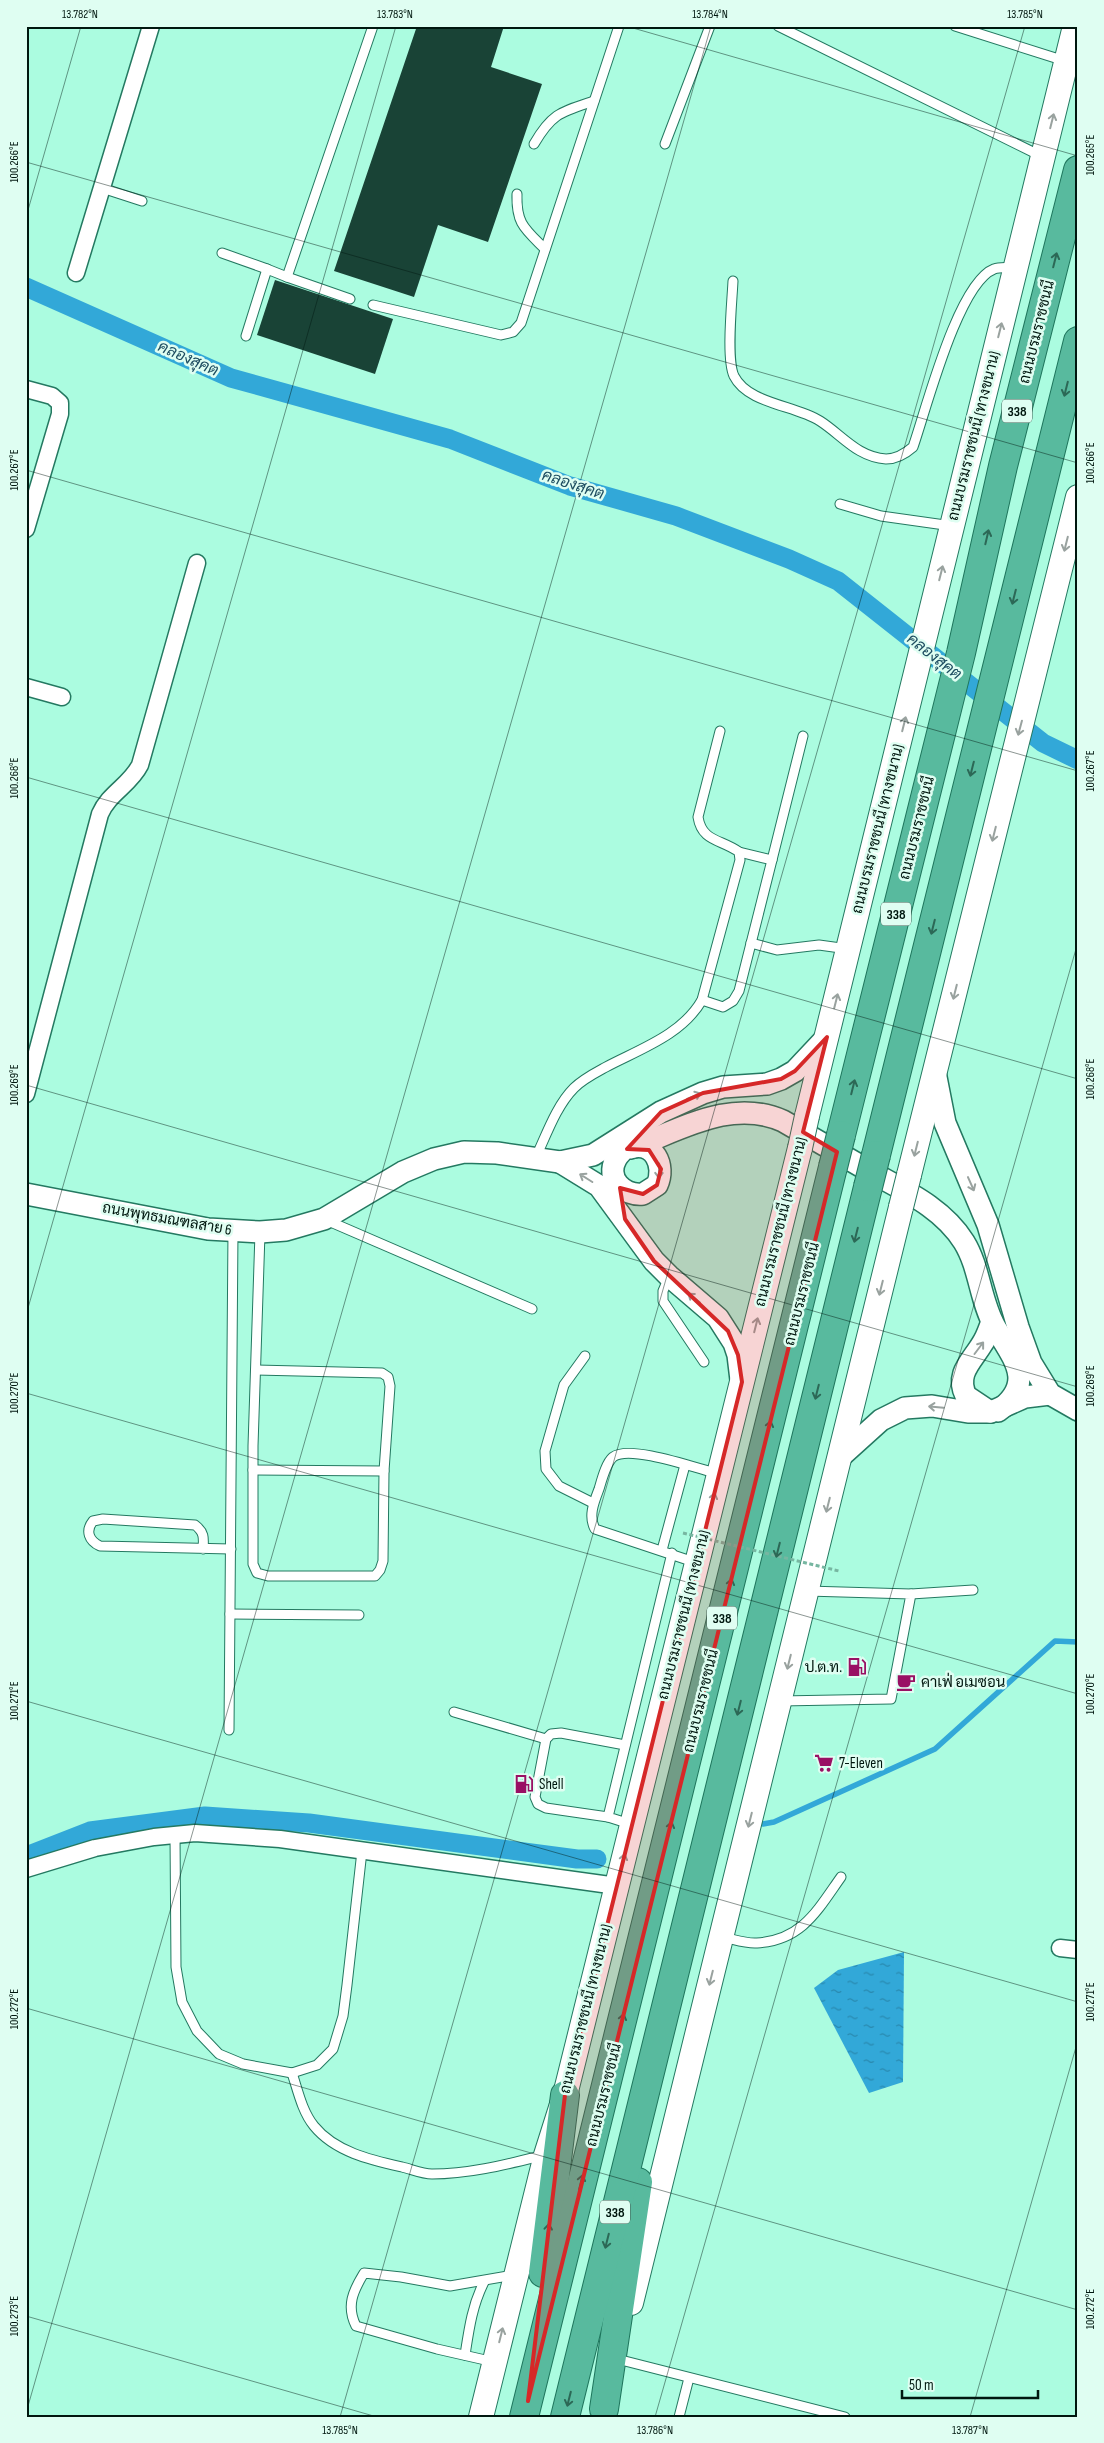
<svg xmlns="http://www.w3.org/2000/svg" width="1104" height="2443" font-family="'Sofia Sans Condensed',Sarabun,sans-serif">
	<defs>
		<pattern id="water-ripples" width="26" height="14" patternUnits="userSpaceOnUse" patternTransform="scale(1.25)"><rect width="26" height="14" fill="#32a8d8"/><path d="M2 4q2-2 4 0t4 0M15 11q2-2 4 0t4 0" fill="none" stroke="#2888ae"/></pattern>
	</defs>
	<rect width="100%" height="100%" fill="#abfce0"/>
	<polygon fill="url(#water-ripples)" points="904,1952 903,2082 869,2093 814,1988 838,1970"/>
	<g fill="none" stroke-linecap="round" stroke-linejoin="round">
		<polyline stroke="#32a8d8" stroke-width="5.5" points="763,1824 774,1822 935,1749 1055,1641 1078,1642"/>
		<g stroke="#32a8d8" stroke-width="19">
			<polyline points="26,287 231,378 450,439 570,486 676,516 789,559 838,581 1043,743 1078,760"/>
			<polyline points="26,1856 90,1831 205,1816 309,1823 577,1859 597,1859"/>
		</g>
	</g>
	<g fill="#194336">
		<polygon points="417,26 504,26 491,67 542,84 488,242 438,225 414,297 334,271"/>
		<polygon points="275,280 393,319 375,374 257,335"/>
	</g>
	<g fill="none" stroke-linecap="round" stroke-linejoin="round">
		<g stroke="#247961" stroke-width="11">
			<g id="service">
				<polyline points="778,26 1043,157"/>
				<polyline points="955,26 1065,61"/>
				<path d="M534 144C552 113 561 112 594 101"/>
				<polyline points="665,144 710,26"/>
				<polyline points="102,188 142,201"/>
				<path d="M517 194C516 224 525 229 545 249"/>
				<polyline points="222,253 267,269"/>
				<polyline points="287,277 350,299"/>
				<path d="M733 281C732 302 726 359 734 376 748 404 795 405 820 421 842 435 857 457 886 459 897 459 905 454 913 447 926 410 958 283 994 269 1000 267 1007 268 1013 267"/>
				<polyline points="373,305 501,335 513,332 521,323 619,26"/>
				<polyline points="246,336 267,269 287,277 373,26"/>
				<polyline points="840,504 881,516 952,526"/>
				<polyline points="739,852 772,860 803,736"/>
				<polyline points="751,943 777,950 819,945 848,949"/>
				<polyline points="702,1000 723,1007 733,1001 739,991 772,860"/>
				<path d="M535 1159C546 1136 556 1106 574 1088 583 1079 595 1073 606 1067 640 1049 682 1035 702 1000L740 860 739 852C721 839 702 842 698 817L720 731"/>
				<polyline points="326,1220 532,1309"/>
				<polyline points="260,1233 253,1446 253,1564 257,1573 268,1576 375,1576 380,1570 383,1561 384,1471"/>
				<polyline points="669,1277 663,1291 663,1301 704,1362"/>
				<polyline points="585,1356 564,1385 545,1451 546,1469 559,1486 593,1503"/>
				<polyline points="253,1470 384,1471 390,1386 388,1377 382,1373 256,1370"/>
				<path d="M203 1549C204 1537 204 1532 195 1525L103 1519 93 1521C85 1531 89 1541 100 1546L231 1549"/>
				<polyline points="662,1550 685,1465"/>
				<path d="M697 1563 595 1529C588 1516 594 1502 599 1489 602 1479 606 1463 613 1457 630 1444 698 1469 719 1474"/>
				<polyline points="911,1594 973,1590"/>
				<polyline points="230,1614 359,1615"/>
				<polyline points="780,1701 891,1699 911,1594 807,1591"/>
				<polyline points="454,1712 546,1739"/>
				<polyline points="229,1730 233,1231"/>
				<polyline points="608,1817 546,1808 538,1804 535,1797 546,1739 551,1734 561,1733 625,1745"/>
				<polyline points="630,1824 608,1817 672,1553"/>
				<polyline points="175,1835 176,1967 182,2002 197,2031 219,2054 243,2064 292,2073 317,2065 333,2049 343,2016 347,1985 362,1851"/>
				<path d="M722 1937C733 1939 746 1944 757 1943 802 1940 817 1911 841 1877"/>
				<path d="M292 2073C298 2091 302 2111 314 2126 335 2152 371 2160 402 2167 411 2169 422 2174 432 2174 470 2174 508 2164 545 2155"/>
				<path d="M465 2355C469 2329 472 2306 484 2282"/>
				<polyline points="617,2359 845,2417"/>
				<path d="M494 2362 437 2349 356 2326C346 2306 353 2291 364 2273L401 2277 450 2286 514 2275"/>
				<polyline points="679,2417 689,2378"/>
			</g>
		</g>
		<g stroke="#247961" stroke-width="19">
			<g id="minor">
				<polyline points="76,273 151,26"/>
				<polyline points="26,389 52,396 60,403 60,414 26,529"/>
				<polyline points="26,687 62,697"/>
				<path d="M26 1094 100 814C109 793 130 785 140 765L197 563"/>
				<polyline points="26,1869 95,1848 154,1837 195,1833 280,1839 617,1886"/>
				<polyline points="1060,1948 1078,1950"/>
			</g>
		</g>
		<g stroke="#247961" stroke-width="24">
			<g id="tertiary">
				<polyline points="935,1072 945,1123 988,1225 1018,1327 1031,1363 1050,1394 1078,1410"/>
				<path d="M634 1147C682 1129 732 1098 783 1121 812 1138 842 1155 871 1172 905 1191 943 1208 964 1242 980 1268 980 1301 995 1327 1013 1358 1037 1383 998 1411"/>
				<path d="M630 1148C654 1140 666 1166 657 1185L643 1194C624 1196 605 1179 616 1159 620 1151 630 1145 636 1139"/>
				<polyline points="560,1162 599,1186 654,1261 669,1276 718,1318 734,1343 738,1355 741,1380"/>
				<polyline points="26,1194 208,1229 260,1232 286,1230 324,1219 403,1172 434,1159 464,1152 497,1153 560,1162 593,1155 661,1112 703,1093 723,1087 767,1084 781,1079 795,1071 827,1037"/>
				<path d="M990 1412 966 1396C955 1374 972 1361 982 1344 987 1337 989 1329 992 1322"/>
				<polyline points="840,1457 881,1420 905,1408 932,1406 968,1412 991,1412 1025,1397 1050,1394"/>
			</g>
		</g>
		<g stroke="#247961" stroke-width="26">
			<g id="secondary">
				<polyline points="807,1116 1075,26"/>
				<polyline points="909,1175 1078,497"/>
				<polyline points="631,2303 901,1207"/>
				<polyline points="481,2417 546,2155 565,2095 800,1148"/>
			</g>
		</g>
		<g stroke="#1e755c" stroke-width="30">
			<g id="trunk">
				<polyline points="841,1135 961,653 1003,466 1078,170"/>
				<polyline points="876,1155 1078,341"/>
				<polyline points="543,2273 565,2095"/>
				<polyline points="604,2409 638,2182"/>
				<polyline points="524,2417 833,1167"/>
				<polyline points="565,2417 868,1187"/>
			</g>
		</g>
		<use href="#service" stroke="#fff" stroke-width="9"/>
		<use href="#minor" stroke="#fff" stroke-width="16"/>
		<use href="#tertiary" stroke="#fff" stroke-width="21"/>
		<use href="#secondary" stroke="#fff" stroke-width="24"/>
		<use href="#trunk" stroke="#58ba9e" stroke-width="28"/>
		<g stroke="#247961" stroke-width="26" stroke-linecap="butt">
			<g id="secondary-bridge">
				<polyline points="800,1148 807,1116"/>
				<polyline points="901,1207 909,1175"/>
			</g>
		</g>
		<g stroke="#1e755c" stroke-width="30" stroke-linecap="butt">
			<g id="trunk-bridge">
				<polyline points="833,1167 841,1135"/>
				<polyline points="868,1187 876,1155"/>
			</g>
		</g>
		<polyline stroke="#77b6a1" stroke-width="3" stroke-dasharray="4 2.5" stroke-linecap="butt" points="683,1533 839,1571"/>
		<use href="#secondary-bridge" stroke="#fff" stroke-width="24"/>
		<use href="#trunk-bridge" stroke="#58ba9e" stroke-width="28"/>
	</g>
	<defs><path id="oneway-shaft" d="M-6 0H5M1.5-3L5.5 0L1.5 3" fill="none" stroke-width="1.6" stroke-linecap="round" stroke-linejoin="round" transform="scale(1.25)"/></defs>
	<g stroke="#99a29f">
		<use href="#oneway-shaft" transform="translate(1052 121) rotate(-76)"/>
		<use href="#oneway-shaft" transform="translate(1000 330) rotate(-76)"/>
		<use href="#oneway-shaft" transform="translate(1066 544) rotate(104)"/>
		<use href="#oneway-shaft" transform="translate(941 573) rotate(-76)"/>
		<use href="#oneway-shaft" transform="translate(904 724) rotate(-76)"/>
		<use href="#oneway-shaft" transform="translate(1020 728) rotate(105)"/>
		<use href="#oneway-shaft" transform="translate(994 834) rotate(104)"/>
		<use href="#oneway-shaft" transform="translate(955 992) rotate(104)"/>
		<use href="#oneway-shaft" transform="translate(836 1001) rotate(-76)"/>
		<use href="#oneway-shaft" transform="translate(694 1096) rotate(-22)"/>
		<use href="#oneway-shaft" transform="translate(916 1149) rotate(104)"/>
		<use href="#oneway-shaft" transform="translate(659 1171) rotate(91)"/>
		<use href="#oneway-shaft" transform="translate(586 1178) rotate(-148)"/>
		<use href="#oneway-shaft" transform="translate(971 1184) rotate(66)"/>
		<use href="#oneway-shaft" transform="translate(881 1288) rotate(104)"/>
		<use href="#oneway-shaft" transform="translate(694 1298) rotate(-142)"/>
		<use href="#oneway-shaft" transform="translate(756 1325) rotate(-76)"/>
		<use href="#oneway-shaft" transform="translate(979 1348) rotate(-53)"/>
		<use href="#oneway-shaft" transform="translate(936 1407) rotate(-175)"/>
		<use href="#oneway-shaft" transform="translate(713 1500) rotate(-76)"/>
		<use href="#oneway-shaft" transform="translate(828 1505) rotate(104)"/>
		<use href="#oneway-shaft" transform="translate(789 1662) rotate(104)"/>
		<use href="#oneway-shaft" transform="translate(750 1820) rotate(104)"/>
		<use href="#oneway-shaft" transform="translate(623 1861) rotate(-76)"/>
		<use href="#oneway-shaft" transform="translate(711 1978) rotate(104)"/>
		<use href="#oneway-shaft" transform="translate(501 2335) rotate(-76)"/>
	</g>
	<g stroke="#2c6856">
		<use href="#oneway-shaft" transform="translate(1055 260) rotate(-76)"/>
		<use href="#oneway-shaft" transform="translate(1066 389) rotate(104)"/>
		<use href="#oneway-shaft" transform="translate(987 537) rotate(-77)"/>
		<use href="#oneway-shaft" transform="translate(1014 597) rotate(104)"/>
		<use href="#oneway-shaft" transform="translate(972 769) rotate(104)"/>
		<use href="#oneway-shaft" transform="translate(933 927) rotate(104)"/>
		<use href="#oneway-shaft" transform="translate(853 1087) rotate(-76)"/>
		<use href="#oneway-shaft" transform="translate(856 1235) rotate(104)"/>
		<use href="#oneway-shaft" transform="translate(817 1392) rotate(104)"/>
		<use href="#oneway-shaft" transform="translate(769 1428) rotate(-76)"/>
		<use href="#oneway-shaft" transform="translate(778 1550) rotate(104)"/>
		<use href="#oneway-shaft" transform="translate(730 1586) rotate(-76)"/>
		<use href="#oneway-shaft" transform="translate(739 1708) rotate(104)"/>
		<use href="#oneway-shaft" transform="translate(670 1829) rotate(-76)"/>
		<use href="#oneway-shaft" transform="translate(622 2021) rotate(-76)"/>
		<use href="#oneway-shaft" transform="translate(581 2182) rotate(-76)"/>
		<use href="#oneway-shaft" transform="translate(548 2231) rotate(-83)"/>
		<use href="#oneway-shaft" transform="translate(607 2241) rotate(104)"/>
		<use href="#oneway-shaft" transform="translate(569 2399) rotate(104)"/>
	</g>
	<path fill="#d62828" fill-opacity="0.2" stroke="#d62828" stroke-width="4" stroke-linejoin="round" d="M827 1037 803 1132 837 1152 528 2401 565 2095 742 1382 738 1355 728 1331 654 1261 625 1219 620 1188 643 1194 657 1185 661 1169 649 1150 627 1149 661 1112 703 1093 781 1079 795 1071Z"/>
	<path fill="none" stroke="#00170f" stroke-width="1" stroke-opacity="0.45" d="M626 26 1078 156M26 162 1078 463M26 217 81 26M26 470 1078 771M26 777 1078 1079M26 1085 1078 1387M26 1315 396 26M26 1393 1078 1694M26 1701 1078 2002M26 2008 1078 2310M26 2316 377 2417M26 2413 711 26M340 2417 1025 26M655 2417 1078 942M970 2417 1078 2040"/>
	<defs>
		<g id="fuel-bare" transform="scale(1.5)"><path d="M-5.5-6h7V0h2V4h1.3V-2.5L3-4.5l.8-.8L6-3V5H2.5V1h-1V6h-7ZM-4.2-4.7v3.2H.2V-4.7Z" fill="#991064" stroke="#dffef2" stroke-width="2.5" paint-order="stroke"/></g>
		<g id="cafe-bare" transform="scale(1.5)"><path d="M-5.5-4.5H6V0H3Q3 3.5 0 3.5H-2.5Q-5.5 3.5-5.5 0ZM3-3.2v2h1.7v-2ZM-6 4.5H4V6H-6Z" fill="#991064" stroke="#dffef2" stroke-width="2.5" paint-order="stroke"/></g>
		<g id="supermarket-bare" transform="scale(1.5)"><path d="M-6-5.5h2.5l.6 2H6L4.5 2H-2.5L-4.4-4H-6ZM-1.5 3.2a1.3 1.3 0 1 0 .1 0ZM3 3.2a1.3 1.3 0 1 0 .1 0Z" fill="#991064" stroke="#dffef2" stroke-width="2.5" paint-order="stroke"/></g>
	</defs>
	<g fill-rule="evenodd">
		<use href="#fuel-bare" x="857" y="1667"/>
		<use href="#cafe-bare" x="906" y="1682"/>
		<use href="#supermarket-bare" x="824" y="1763"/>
		<use href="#fuel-bare" x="524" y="1784"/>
	</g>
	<g text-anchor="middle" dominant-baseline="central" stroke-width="5" stroke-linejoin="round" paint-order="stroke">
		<g fill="#dffef2" stroke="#435c53" stroke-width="1">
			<rect x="1002" y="399.5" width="30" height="23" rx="4"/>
			<rect x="881" y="902.5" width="30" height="23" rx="4"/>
			<rect x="707" y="1606.5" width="30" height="23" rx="4"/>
			<rect x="600" y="2200.5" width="30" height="23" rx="4"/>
		</g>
		<g font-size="14" font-weight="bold" fill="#00170f">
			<text x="1017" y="411">338</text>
			<text x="896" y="914">338</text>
			<text x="722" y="1618">338</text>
			<text x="615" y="2212">338</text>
		</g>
		<g font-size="15" fill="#00170f" stroke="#dffef2">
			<text transform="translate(1037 332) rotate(-76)">ถนนบรมราชชนนี</text>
			<text transform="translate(974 436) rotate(-76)">ถนนบรมราชชนนี (ทางขนาน)</text>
			<text transform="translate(917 828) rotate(-76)">ถนนบรมราชชนนี</text>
			<text transform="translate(878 829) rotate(-76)">ถนนบรมราชชนนี (ทางขนาน)</text>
			<text transform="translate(167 1219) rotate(10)">ถนนพุทธมณฑลสาย 6</text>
			<text transform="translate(781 1222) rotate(-76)">ถนนบรมราชชนนี (ทางขนาน)</text>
			<text transform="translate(802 1294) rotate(-76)">ถนนบรมราชชนนี</text>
			<text transform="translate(684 1615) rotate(-76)">ถนนบรมราชชนนี (ทางขนาน)</text>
			<text transform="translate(701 1701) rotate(-76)">ถนนบรมราชชนนี</text>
			<text transform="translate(586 2009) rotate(-76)">ถนนบรมราชชนนี (ทางขนาน)</text>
			<text transform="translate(604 2095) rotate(-76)">ถนนบรมราชชนนี</text>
		</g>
		<g font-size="15" fill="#00170f" stroke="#dffef2" text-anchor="start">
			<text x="842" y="1667" text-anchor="end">ป.ต.ท.</text>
			<text x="921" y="1682">คาเฟ่ อเมซอน</text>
			<text x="839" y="1763">7-Eleven</text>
			<text x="539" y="1784">Shell</text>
		</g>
		<g font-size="16" font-style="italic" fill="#1e4d61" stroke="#dffef2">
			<text transform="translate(188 359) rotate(24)">คลองสุคต</text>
			<text transform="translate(573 485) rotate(18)">คลองสุคต</text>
			<text transform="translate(934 657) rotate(38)">คลองสุคต</text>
		</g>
	</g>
	<rect width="1104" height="2443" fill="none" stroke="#dffef2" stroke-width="55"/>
	<path d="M902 2390v8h136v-8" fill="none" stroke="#00170f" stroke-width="2.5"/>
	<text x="909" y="2390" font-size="15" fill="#00170f" stroke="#dffef2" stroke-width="4" paint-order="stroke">50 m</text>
	<rect x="28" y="28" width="1048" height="2388" fill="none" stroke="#00170f" stroke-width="2"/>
	<g font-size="12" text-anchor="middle" fill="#00170f">
		<text x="80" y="18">13.782°N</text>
		<text x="395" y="18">13.783°N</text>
		<text x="710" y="18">13.784°N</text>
		<text x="1025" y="18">13.785°N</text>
		<text transform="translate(1090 155) rotate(-90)" y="4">100.265°E</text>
		<text transform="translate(14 162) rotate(-90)" y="4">100.266°E</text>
		<text transform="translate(1090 463) rotate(-90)" y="4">100.266°E</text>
		<text transform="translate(14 470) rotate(-90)" y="4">100.267°E</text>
		<text transform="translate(1090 771) rotate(-90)" y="4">100.267°E</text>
		<text transform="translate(14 778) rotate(-90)" y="4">100.268°E</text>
		<text transform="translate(1090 1079) rotate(-90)" y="4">100.268°E</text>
		<text transform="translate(14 1085) rotate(-90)" y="4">100.269°E</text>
		<text transform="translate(1090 1386) rotate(-90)" y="4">100.269°E</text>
		<text transform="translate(14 1393) rotate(-90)" y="4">100.270°E</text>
		<text transform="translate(1090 1694) rotate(-90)" y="4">100.270°E</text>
		<text transform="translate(14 1701) rotate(-90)" y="4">100.271°E</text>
		<text transform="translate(1090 2002) rotate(-90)" y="4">100.271°E</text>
		<text transform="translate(14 2009) rotate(-90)" y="4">100.272°E</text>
		<text transform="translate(1090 2309) rotate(-90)" y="4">100.272°E</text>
		<text transform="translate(14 2316) rotate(-90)" y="4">100.273°E</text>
		<text x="340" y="2434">13.785°N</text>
		<text x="655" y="2434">13.786°N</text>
		<text x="970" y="2434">13.787°N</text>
	</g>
</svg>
